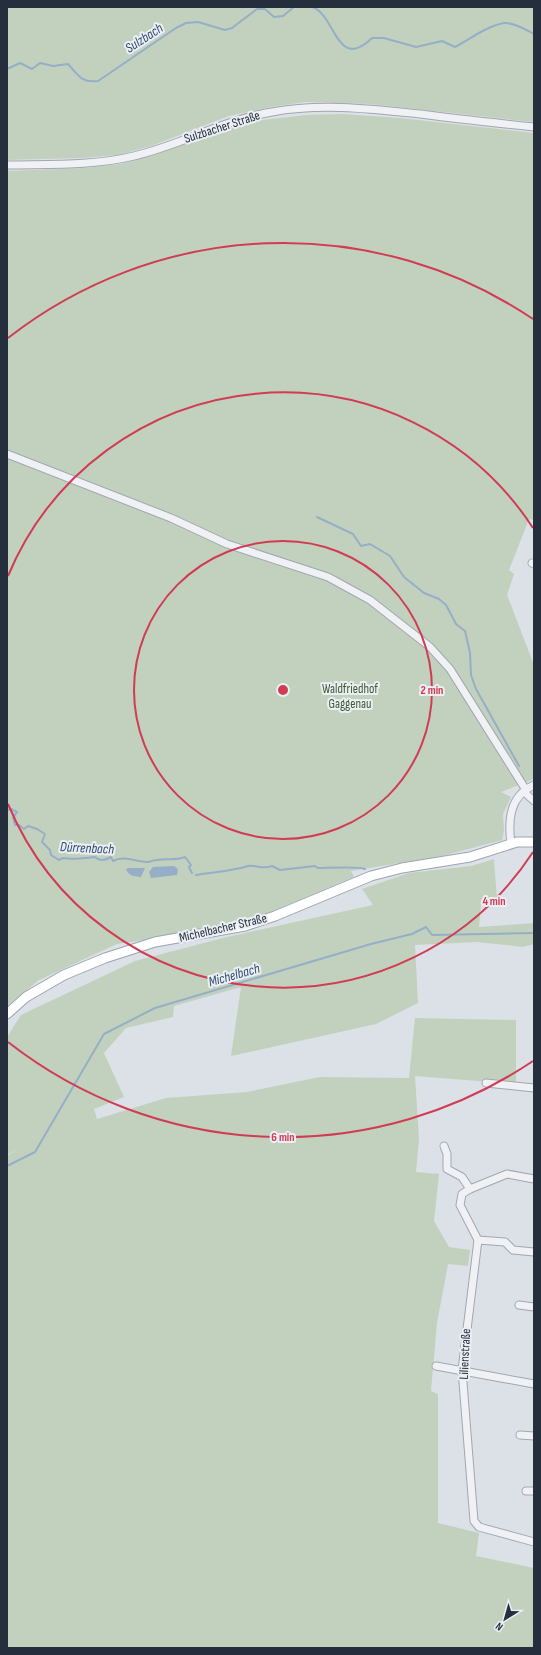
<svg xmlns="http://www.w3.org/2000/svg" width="541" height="1655" font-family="'Sofia Sans Condensed',sans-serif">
	<rect width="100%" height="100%" fill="#dce0e7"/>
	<g fill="#c2d1bd">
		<polygon points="7,7 534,7 534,122 370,104 306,102 271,107 229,116 151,146 118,155 82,158 7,160"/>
		<polygon points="342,114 400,118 534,133 534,520 529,519 509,570 514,574 507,595 534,665 534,779 501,792 511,797 503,814 504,831 502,840 442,856 351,871 354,877 261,916 204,931 117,944 39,980 7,1006 7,171 86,168 121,164 253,121 306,115"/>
		<polygon points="494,859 497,900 481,905 479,927 534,923 534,944 523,947 477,942 415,945 418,1003 376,1024 231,1056 241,987 174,1006 173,1017 126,1028 104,1053 124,1097 94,1109 97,1119 166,1098 247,1092 320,1077 409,1078 415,1018 516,1020 516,1084 415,1076 419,1139 416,1172 439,1174 434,1221 449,1247 470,1250 468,1266 448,1264 437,1323 431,1391 438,1394 438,1523 479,1533 476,1556 534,1568 534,1648 7,1648 7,1156 19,1148 7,1155 7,1037 21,1015 135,961 227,937 373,905 362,889 409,873 471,866"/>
	</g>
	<g fill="#95afc8">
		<polygon points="174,866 178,869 177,875 151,878 149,872 153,867"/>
		<path d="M128 868H145L141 877C134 876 128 876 126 869Z"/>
	</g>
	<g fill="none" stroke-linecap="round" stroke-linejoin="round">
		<g stroke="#95afc8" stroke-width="2">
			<path d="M313 7C336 17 337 72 372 38H384L416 47 442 41 455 47C470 39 487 26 504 23 514 22 526 30 534 34"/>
			<path d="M7 69 20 63 32 69 40 63 53 66 68 64C78 75 81 83 98 81L176 28 186 23 198 22 225 30 232 28 257 9H265L274 17 283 16 294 7"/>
			<polyline points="317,517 353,534 361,546 370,544 390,556 404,577 424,593 439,599 446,605 456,624 465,631 470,653 471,675 476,689 519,766"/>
			<path d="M7 810 11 809 17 812 13 818 15 825H19L24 829 28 826 37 829 45 834 42 842 50 850 51 855 59 860 63 858C71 860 87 858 95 857 100 862 105 860 111 857L113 861C124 855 136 862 147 862 151 862 153 860 157 860 167 858 174 861 185 857L191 865 189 867 192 873"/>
			<path d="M196 875C214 872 233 871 248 866 254 864 263 870 272 866L280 870 315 866 318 868C326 868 359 866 365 869"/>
			<polyline points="7,1166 35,1152 104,1034 155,1008 371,944 412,934 426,927 432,935 534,933"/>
		</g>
		<g stroke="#a1a7b1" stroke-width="9">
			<g id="minor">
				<path d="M7 165C49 164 93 166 134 156 181 145 223 120 272 112 321 103 371 109 420 114 458 119 496 123 534 127"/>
				<polyline points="7,454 171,518 227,544 328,577 370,600 430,647 450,669 526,790"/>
				<polyline points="532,563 534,564"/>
				<polyline points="524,792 534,801"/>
				<path d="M511 844C508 821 509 796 534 785"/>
				<polyline points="486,1083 534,1088"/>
				<polyline points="444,1146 447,1154 447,1169 462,1177 470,1189"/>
				<polyline points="534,1179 507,1174 470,1189 462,1194 460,1205 478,1240 462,1370 474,1521 479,1527 534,1542"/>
				<polyline points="478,1240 505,1242 513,1250 534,1252"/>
				<polyline points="519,1305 534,1307"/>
				<polyline points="436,1366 534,1384"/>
				<polyline points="520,1435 534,1436"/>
				<polyline points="526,1491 534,1491"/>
			</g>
		</g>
		<g stroke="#9ba5b3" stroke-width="11">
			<polyline id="major" points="7,1014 26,997 64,975 105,958 155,942 245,926 275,916 371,876 402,868 470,857 517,842 534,842"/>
		</g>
		<use href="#minor" stroke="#eff1f5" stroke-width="7"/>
		<use href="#major" stroke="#fff" stroke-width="9"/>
	</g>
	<g fill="none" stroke="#d13b54" stroke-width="2">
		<circle cx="283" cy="690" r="149"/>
		<path d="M533 852A298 298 0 0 1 8 804M8 576A298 298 0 0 1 533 528"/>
		<path d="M533 1061A447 447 0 0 1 8 1042M8 338A447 447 0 0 1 533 319"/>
	</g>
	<g text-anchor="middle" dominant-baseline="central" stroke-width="4" stroke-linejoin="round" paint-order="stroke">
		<g font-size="13" fill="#252e3d" stroke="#ebeff4">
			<text transform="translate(222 127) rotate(-18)">Sulzbacher Straße</text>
			<text transform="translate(223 928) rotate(-13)">Michelbacher Straße</text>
			<text transform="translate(465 1354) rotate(-87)">Lilienstraße</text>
		</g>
		<g font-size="13" fill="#3a5932" stroke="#ebeff4">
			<text x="350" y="689">Waldfriedhof<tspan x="350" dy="15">Gaggenau</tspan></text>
		</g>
		<g font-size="14" font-style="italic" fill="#2f4d72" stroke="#ebeff4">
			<text transform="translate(144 38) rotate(-33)">Sulzbach</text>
			<text transform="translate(87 848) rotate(3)">Dürrenbach</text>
			<text transform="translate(234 975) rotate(-16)">Michelbach</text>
		</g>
	</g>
	<circle cx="283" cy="690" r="6" fill="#d13b54" stroke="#ebeff4" stroke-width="2"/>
	<g font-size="12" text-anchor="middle" font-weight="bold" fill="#d13b54" stroke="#ebeff4" stroke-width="4" stroke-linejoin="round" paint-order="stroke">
		<text x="432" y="694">2 min</text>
		<text x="494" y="905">4 min</text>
		<text x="283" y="1141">6 min</text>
	</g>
	<rect width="541" height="1655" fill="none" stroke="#252e3d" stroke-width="16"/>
	<g transform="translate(505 1619) rotate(217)" stroke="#ebeff4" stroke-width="3" paint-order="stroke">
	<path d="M0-3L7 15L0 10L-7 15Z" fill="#252e3d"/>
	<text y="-6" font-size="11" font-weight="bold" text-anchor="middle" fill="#252e3d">N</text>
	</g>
</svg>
